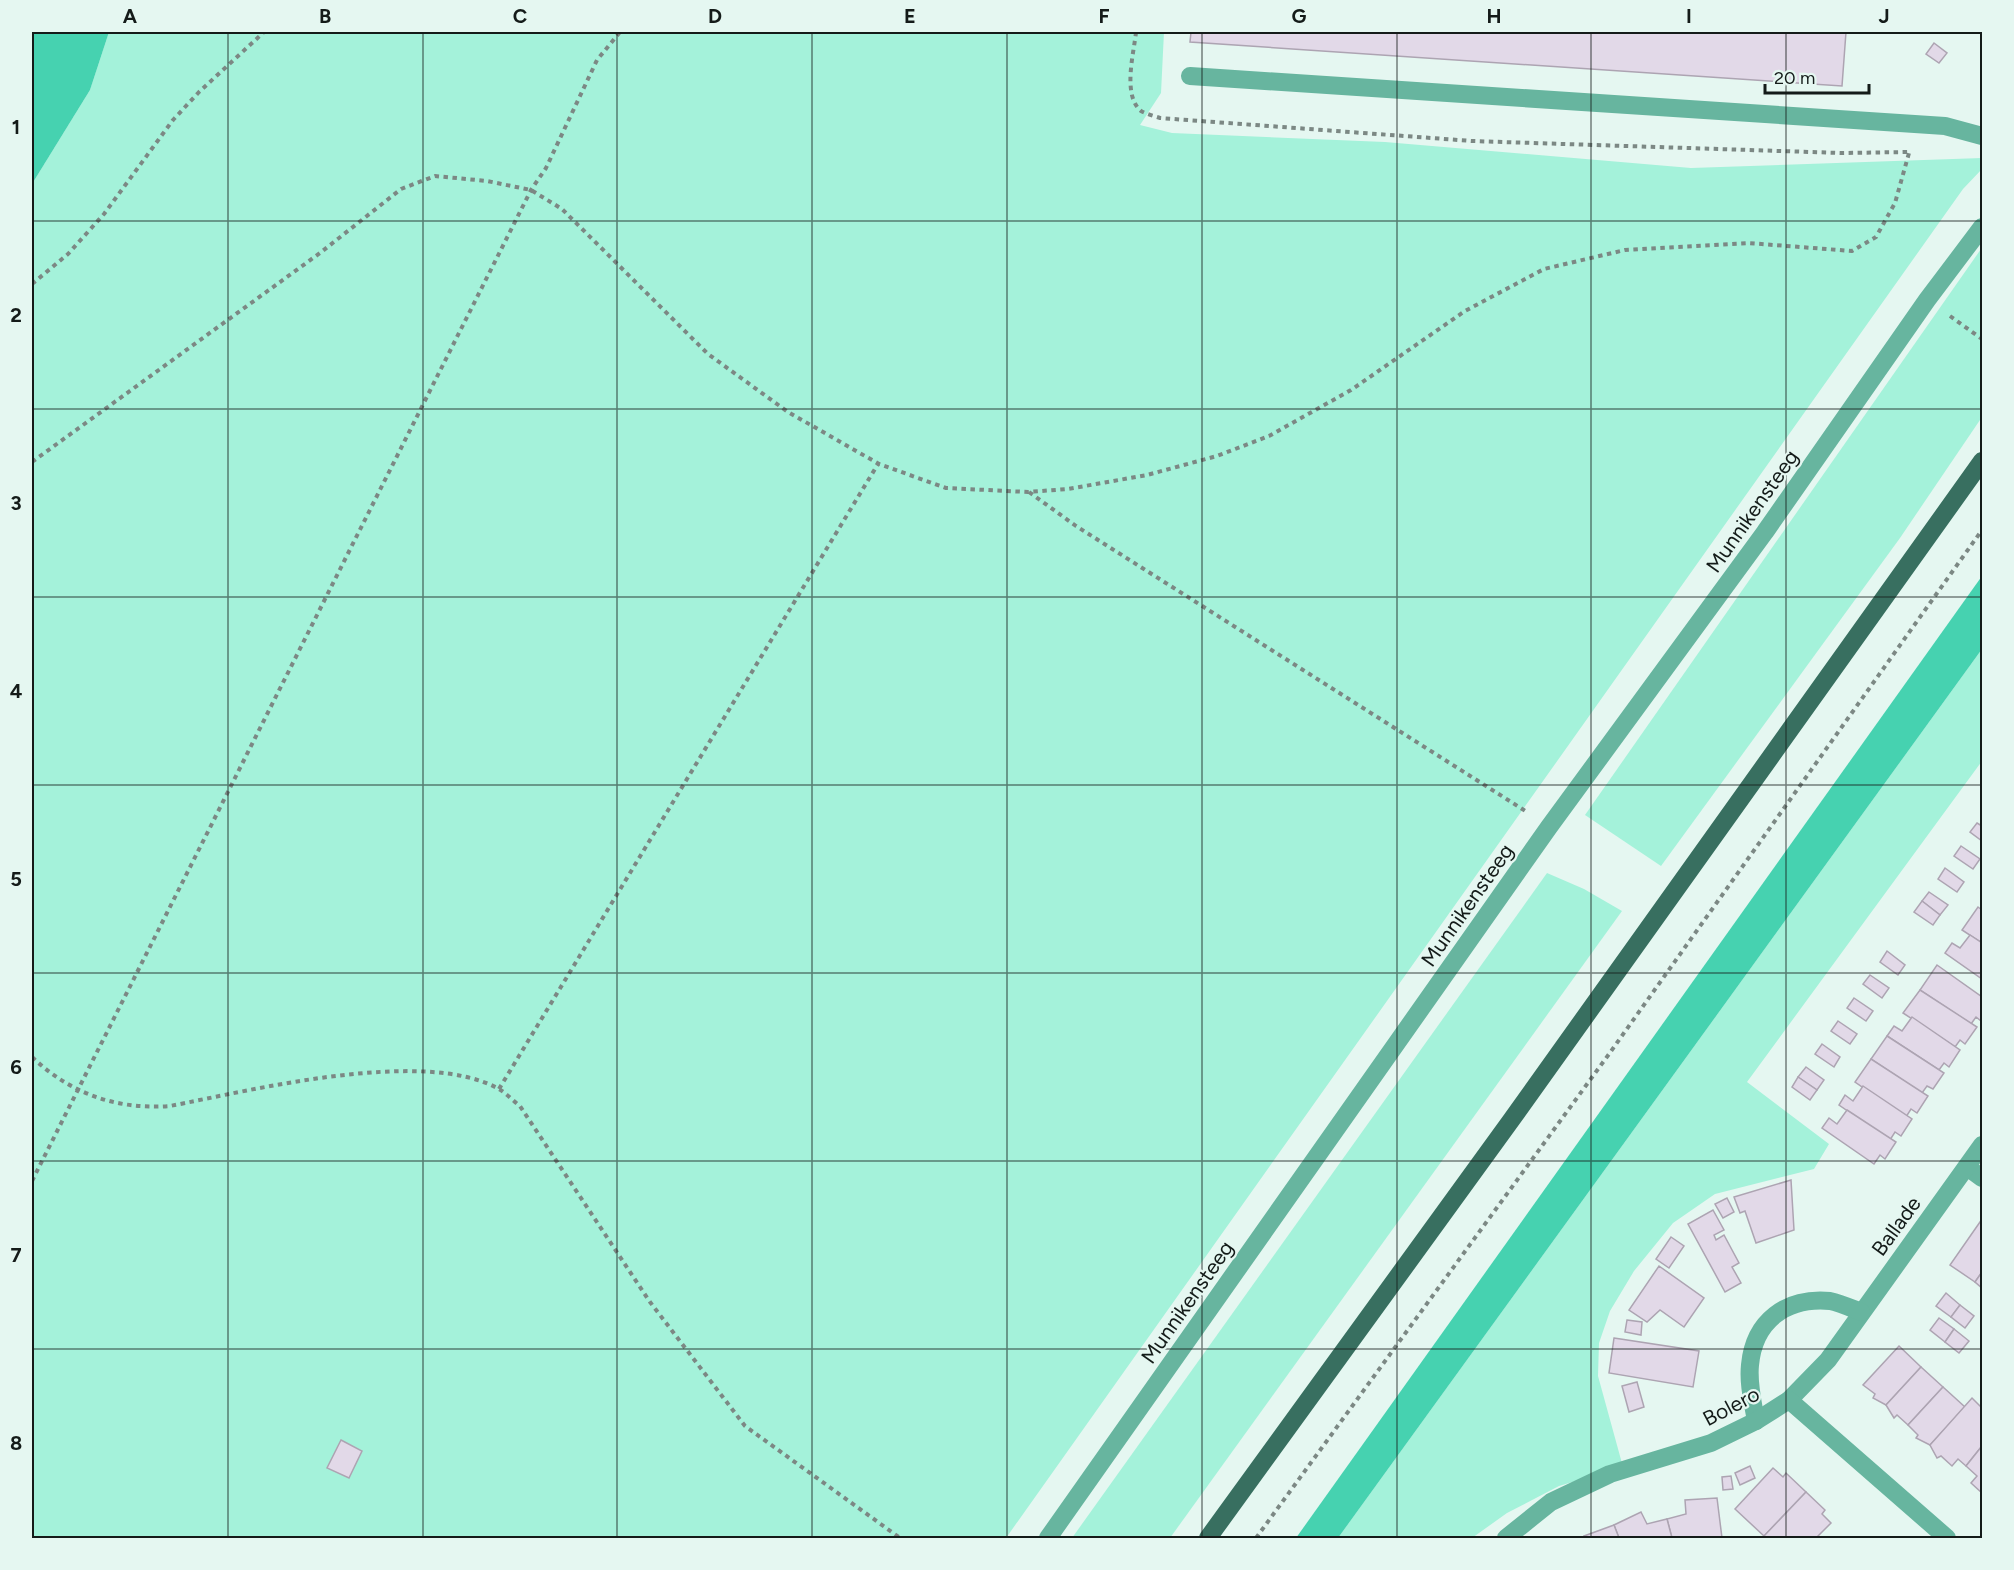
<svg xmlns="http://www.w3.org/2000/svg" width="2014" height="1570" font-family="Figtree,sans-serif">
	<rect width="100%" height="100%" fill="#e5f7f1"/>
	<g fill="#a4f2da">
		<polygon points="109,32 1164,32 1161,93 1140,125 1172,133 1385,142 1691,168 1982,158 1982,169 1963,189 1006,1538 32,1538 32,184 90,90"/>
		<polygon points="1981,249 1982,417 1900,538 1661,866 1585,815"/>
		<polygon points="1982,649 1982,761 1747,1082 1829,1144 1814,1169 1715,1194 1673,1223 1634,1271 1610,1311 1599,1343 1598,1376 1623,1467 1559,1486 1507,1513 1472,1538 1338,1538"/>
		<polygon points="1547,873 1584,889 1622,911 1170,1538 1072,1538"/>
	</g>
	<g fill="#46d2b0">
		<polygon points="32,32 109,32 90,90 32,184"/>
		<polygon points="1982,576 1982,649 1338,1538 1296,1538"/>
	</g>
	<g fill="#e2d9e8" stroke="#ada4b2" stroke-width="1.5">
		<polygon points="1191,32 1846,32 1842,86 1190,42"/>
		<polygon points="1934,43 1947,53 1939,63 1926,54"/>
		<polygon points="1977,823 1982,826 1982,841 1970,832"/>
		<polygon points="1961,846 1980,859 1973,869 1954,856"/>
		<polygon points="1945,868 1964,882 1957,892 1938,879"/>
		<polygon points="1929,892 1948,905 1940,915 1922,901"/>
		<polygon points="1922,901 1940,915 1933,925 1914,912"/>
		<polygon points="1978,907 1982,910 1982,943 1962,930"/>
		<polygon points="1970,935 1982,943 1982,979 1945,953 1952,943 1960,948"/>
		<polygon points="1887,951 1905,965 1898,975 1880,962"/>
		<polygon points="1937,965 1982,997 1981,1021 1976,1017 1971,1024 1920,990"/>
		<polygon points="1870,975 1889,988 1882,998 1863,984"/>
		<polygon points="1920,990 1977,1027 1965,1044 1960,1040 1955,1047 1903,1013"/>
		<polygon points="1854,998 1873,1011 1866,1021 1847,1008"/>
		<polygon points="1912,1017 1960,1050 1949,1067 1944,1063 1939,1070 1887,1036 1894,1026 1902,1031"/>
		<polygon points="1838,1021 1857,1034 1850,1044 1831,1031"/>
		<polygon points="1887,1036 1944,1073 1933,1089 1927,1086 1922,1093 1871,1059"/>
		<polygon points="1822,1044 1840,1057 1834,1067 1815,1054"/>
		<polygon points="1871,1059 1928,1096 1917,1113 1911,1109 1906,1117 1855,1082"/>
		<polygon points="1806,1067 1824,1080 1817,1090 1798,1077"/>
		<polygon points="1798,1077 1817,1090 1810,1100 1792,1087"/>
		<polygon points="1863,1086 1912,1119 1901,1136 1895,1132 1890,1140 1839,1105 1845,1095 1853,1101"/>
		<polygon points="1847,1110 1896,1142 1885,1159 1880,1155 1874,1164 1822,1128 1829,1118 1837,1124"/>
		<polygon points="1791,1180 1794,1230 1756,1243 1745,1211 1740,1213 1734,1197"/>
		<polygon points="1727,1198 1734,1212 1723,1218 1715,1204"/>
		<polygon points="1713,1210 1724,1230 1714,1235 1716,1240 1724,1235 1739,1263 1732,1267 1741,1283 1725,1292 1688,1224"/>
		<polygon points="1980,1222 1982,1224 1982,1272 1975,1282 1950,1265"/>
		<polygon points="1671,1237 1684,1246 1669,1268 1656,1259"/>
		<polygon points="1659,1266 1704,1298 1684,1327 1660,1310 1647,1322 1629,1310"/>
		<polygon points="1982,1272 1982,1288 1975,1282"/>
		<polygon points="1946,1293 1960,1305 1951,1317 1936,1306"/>
		<polygon points="1960,1305 1974,1316 1965,1328 1951,1317"/>
		<polygon points="1939,1318 1954,1329 1945,1342 1930,1330"/>
		<polygon points="1627,1320 1642,1322 1641,1335 1625,1332"/>
		<polygon points="1954,1329 1969,1341 1959,1353 1945,1342"/>
		<polygon points="1614,1338 1699,1351 1693,1387 1609,1373"/>
		<polygon points="1899,1346 1921,1367 1886,1405 1873,1398 1875,1394 1863,1385"/>
		<polygon points="1921,1367 1943,1387 1908,1425 1897,1415 1894,1418 1886,1405"/>
		<polygon points="1637,1382 1644,1407 1629,1412 1622,1386"/>
		<polygon points="1943,1387 1965,1407 1930,1445 1916,1438 1918,1435 1908,1425"/>
		<polygon points="1972,1398 1982,1408 1982,1446 1966,1466 1958,1459 1952,1466 1941,1456 1937,1458 1930,1445"/>
		<polygon points="341,1440 362,1451 349,1478 327,1468"/>
		<polygon points="1982,1446 1982,1493 1971,1483 1977,1476 1966,1466"/>
		<polygon points="1750,1466 1755,1478 1740,1485 1735,1473"/>
		<polygon points="1773,1468 1783,1477 1786,1473 1806,1492 1764,1536 1735,1509"/>
		<polygon points="1731,1476 1733,1489 1723,1490 1722,1477"/>
		<polygon points="1806,1492 1825,1510 1822,1514 1831,1523 1816,1538 1767,1538 1764,1536"/>
		<polygon points="1717,1498 1722,1538 1672,1538 1667,1519 1686,1514 1685,1500"/>
		<polygon points="1641,1512 1647,1524 1667,1519 1672,1538 1619,1538 1614,1525"/>
		<polygon points="1614,1525 1619,1538 1585,1538 1584,1536"/>
	</g>
	<g fill="none" stroke-linecap="round" stroke-linejoin="round">
		<g stroke="#7c8884" stroke-width="4" stroke-dasharray="4.5 4.5" stroke-linecap="butt">
			<path d="M1136 32C1134 53 1122 95 1141 111 1146 114 1154 116 1160 118L1472 141 1842 153 1910 152"/>
			<polyline points="32,284 68,254 104,214 173,120 199,92 264,32"/>
			<polyline points="1950,316 1982,339"/>
			<polyline points="32,462 320,253 401,189 435,176 487,181 531,190 562,209 708,354 788,412 879,464 946,488 1028,492 1068,489 1147,475 1217,456 1269,436 1351,390 1465,311 1544,269 1625,250 1748,243 1852,251 1876,237 1895,203 1909,153"/>
			<polyline points="1029,492 1076,526 1527,812"/>
			<path d="M32 1057C71 1094 117 1110 170 1106 253 1090 424 1047 499 1089 506 1093 513 1101 520 1106L650 1302 745 1426 900 1538"/>
			<polyline points="499,1089 878,464"/>
			<polyline points="32,1181 531,190 546,168 597,60 620,32"/>
			<polyline points="1256,1538 1609,1054 1982,530"/>
		</g>
		<g stroke="#67b59f" stroke-width="18">
			<polyline points="1190,76 1945,126 1982,136"/>
			<polyline points="1967,1167 1982,1178"/>
			<polyline points="1789,1400 1828,1360 1982,1145"/>
			<path d="M1756 1421C1753 1403 1748 1384 1750 1365 1754 1321 1786 1297 1830 1301 1840 1303 1851 1308 1861 1312"/>
			<polyline points="1048,1538 1549,827 1765,532 1927,300 1982,227"/>
			<polyline points="1506,1538 1551,1502 1610,1474 1711,1443 1756,1421 1789,1400 1947,1538"/>
		</g>
		<polyline stroke="#386f60" stroke-width="18" points="1208,1538 1512,1119 1982,461"/>
	</g>
	<path fill="none" stroke="#141b19" stroke-width="1.5" stroke-opacity="0.55" d="M228 32V1538M423 32V1538M617 32V1538M812 32V1538M1007 32V1538M1202 32V1538M1397 32V1538M1591 32V1538M1786 32V1538M32 221H1982M32 409H1982M32 597H1982M32 785H1982M32 973H1982M32 1161H1982M32 1349H1982"/>
	<g text-anchor="middle" dominant-baseline="central" stroke-width="4.5" stroke-linejoin="round" paint-order="stroke">
		<g font-size="21" fill="#141b19" stroke="#e5f7f1">
			<text transform="translate(1752 511) rotate(-55)">Munnikensteeg</text>
			<text transform="translate(1467 905) rotate(-55)">Munnikensteeg</text>
			<text transform="translate(1896 1226) rotate(-54)">Ballade</text>
			<text transform="translate(1187 1302) rotate(-55)">Munnikensteeg</text>
			<text transform="translate(1731 1406) rotate(-28)">Bolero</text>
		</g>
	</g>
	<rect width="2014" height="1570" fill="none" stroke="#e5f7f1" stroke-width="66"/>
	<path d="M1765 84v9h104v-9" fill="none" stroke="#141b19" stroke-width="3"/>
	<text x="1774" y="84" font-size="18" fill="#141b19" stroke="#e5f7f1" stroke-width="4.5" paint-order="stroke">20 m</text>
	<rect x="33" y="33" width="1948" height="1504" fill="none" stroke="#141b19" stroke-width="2"/>
	<g font-size="20" text-anchor="middle" font-weight="bold" fill="#141b19">
		<text x="130" y="23">A</text>
		<text x="325" y="23">B</text>
		<text x="520" y="23">C</text>
		<text x="715" y="23">D</text>
		<text x="910" y="23">E</text>
		<text x="1104" y="23">F</text>
		<text x="1299" y="23">G</text>
		<text x="1494" y="23">H</text>
		<text x="1689" y="23">I</text>
		<text x="1884" y="23">J</text>
		<text x="16" y="134">1</text>
		<text x="16" y="322">2</text>
		<text x="16" y="510">3</text>
		<text x="16" y="698">4</text>
		<text x="16" y="886">5</text>
		<text x="16" y="1074">6</text>
		<text x="16" y="1262">7</text>
		<text x="16" y="1450">8</text>
	</g>
</svg>
